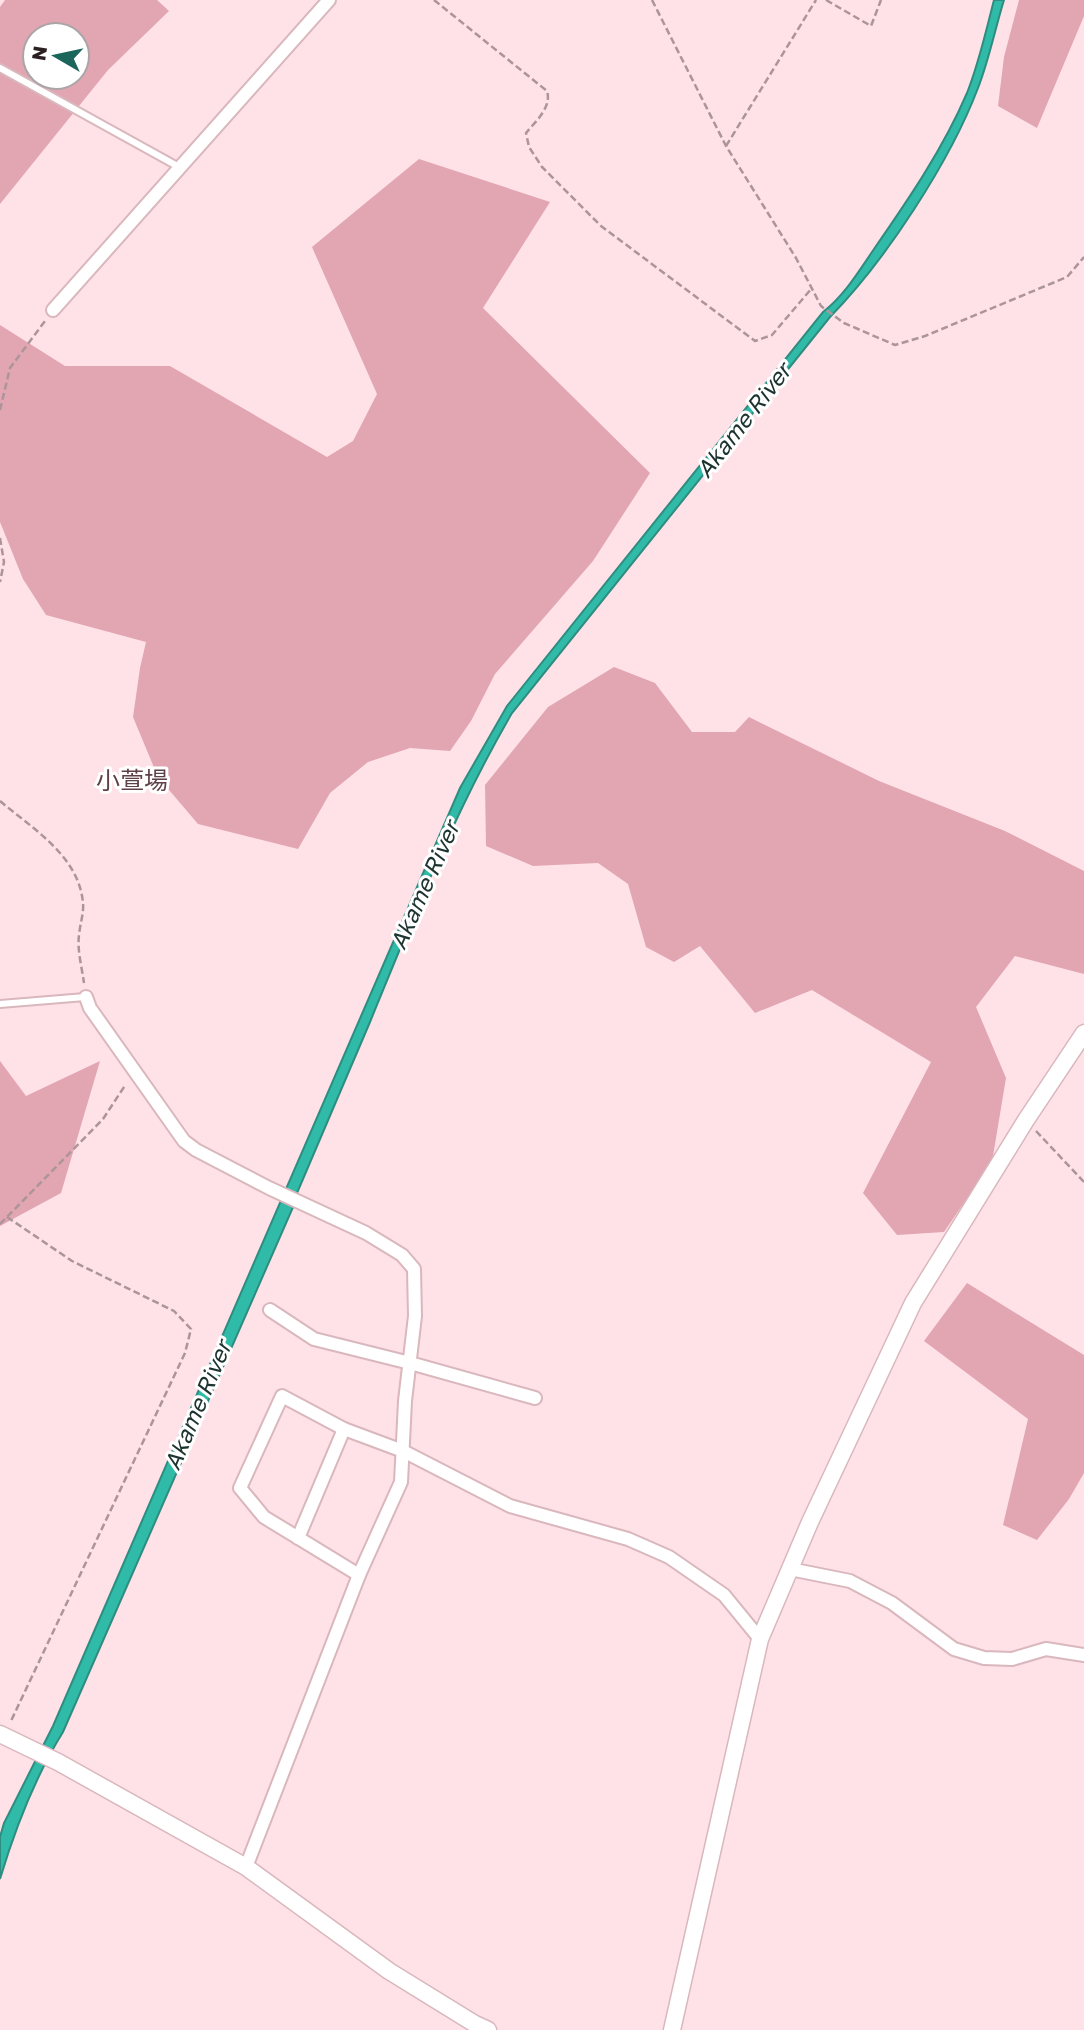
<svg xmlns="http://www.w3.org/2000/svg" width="1084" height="2030" font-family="'Golos Text','Noto Sans JP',sans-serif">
	<rect width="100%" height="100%" fill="#fee2e7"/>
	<g fill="#e2a5b2" fill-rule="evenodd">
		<path d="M5 0H157L169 11 108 70 0 204V7ZM35 35H77V77H35Z"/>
		<polygon points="1019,0 1084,0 1084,16 1037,128 998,106 1004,57"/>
		<polygon points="419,159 550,202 483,308 650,473 593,561 495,674 471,721 450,751 410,748 368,762 330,793 298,849 198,824 158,777 133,717 140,668 146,642 46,615 23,579 0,522 0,325 65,366 170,366 327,457 353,441 377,394 312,247"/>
		<polygon points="614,667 655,683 692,732 735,732 749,717 879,781 1005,831 1084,871 1084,974 1015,956 976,1007 1006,1078 992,1162 944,1232 897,1235 863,1193 931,1062 812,990 755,1013 700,946 674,962 646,947 628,884 598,863 533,866 486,846 485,785 548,707"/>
		<polygon points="0,1061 26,1096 100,1061 61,1193 0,1226"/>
		<polygon points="967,1283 1084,1355 1084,1473 1069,1499 1037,1540 1003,1525 1028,1419 924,1341"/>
	</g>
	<path fill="#30baa8" stroke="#2f8c80" stroke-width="2" d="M994 0H1004C995 29 989 60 978 88 950 162 885 261 830 317L512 713C455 811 413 917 370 1022 346 1079 321 1136 297 1193L294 1205 63 1732C35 1777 15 1829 0 1879V1837L4 1823 53 1726 460 788 507 706 823 312C844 296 859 271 874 249 908 200 943 149 967 93 979 63 986 31 994 0Z"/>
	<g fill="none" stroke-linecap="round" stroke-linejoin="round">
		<g stroke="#d9b7bd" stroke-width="10">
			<g id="service">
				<polyline points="0,68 179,167"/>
				<polyline points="0,1004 85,997"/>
			</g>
		</g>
		<g stroke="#d9b7bd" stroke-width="16">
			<g id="minor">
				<polyline points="53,310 329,0"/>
				<polyline points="86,997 90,1008 184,1141 196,1150 269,1188 366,1233 402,1255 414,1269 415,1316 405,1401 401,1482 359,1575 246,1867"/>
				<polyline points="270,1310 314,1339 410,1363 535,1398"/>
				<polyline points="298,1538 344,1429"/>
				<polyline points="790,1569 850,1581 892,1603 954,1649 984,1658 1012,1659 1046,1649 1084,1655"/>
				<polyline points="359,1575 264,1517 240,1488 282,1396 344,1429 403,1451 510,1506 628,1539 669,1557 724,1595 760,1639"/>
			</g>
		</g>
		<g stroke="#d9b7bd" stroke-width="19">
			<g id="tertiary">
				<polyline points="0,1734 58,1762 246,1867 389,1971 475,2024 488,2030"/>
				<polyline points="672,2030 760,1639 810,1522 913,1303 1026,1120 1084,1033"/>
			</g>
		</g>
		<g stroke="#ac959a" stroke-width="2.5" stroke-dasharray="7 3.5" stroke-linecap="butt">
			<path d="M434 0 547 91C552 107 536 121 526 133L529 147 542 167 601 226 755 341 772 335 812 288"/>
			<polyline points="652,0 726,146 796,258 821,306 844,323 895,345 925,336 1067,277 1084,257"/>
			<polyline points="826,0 871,26 881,0"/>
			<polyline points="726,146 816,0"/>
			<polyline points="0,410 10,368 45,321"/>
			<polyline points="0,538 4,562 0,582"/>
			<path d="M0 801C33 829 79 856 83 903 84 913 80 924 79 935 77 950 82 968 84 983"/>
			<polyline points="1036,1131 1084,1182"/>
			<polyline points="7,1217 72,1261 174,1311 191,1329 185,1353 10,1723"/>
			<polyline points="0,1224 103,1119 126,1084"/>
		</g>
		<use href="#service" stroke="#fff" stroke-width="6"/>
		<use href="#minor" stroke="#fff" stroke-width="12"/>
		<use href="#tertiary" stroke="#fff" stroke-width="16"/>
	</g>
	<g text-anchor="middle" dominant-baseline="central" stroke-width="6" stroke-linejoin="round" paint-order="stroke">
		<g font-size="23" font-style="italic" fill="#1c332f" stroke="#fff">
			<text transform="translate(743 420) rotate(-52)">Akame River</text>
			<text transform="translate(424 885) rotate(-66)">Akame River</text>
			<text transform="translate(197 1405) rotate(-67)">Akame River</text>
		</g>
		<g font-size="24" fill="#5e4148" stroke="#fff">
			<text x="132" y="779">小萱場</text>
		</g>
	</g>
	<g transform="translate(56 56) rotate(279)"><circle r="33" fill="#ffffff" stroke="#aba5a7" stroke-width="2"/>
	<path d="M0-5L12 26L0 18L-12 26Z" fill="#1b655b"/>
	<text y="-10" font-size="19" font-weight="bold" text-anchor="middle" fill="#2c1f22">N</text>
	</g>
</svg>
